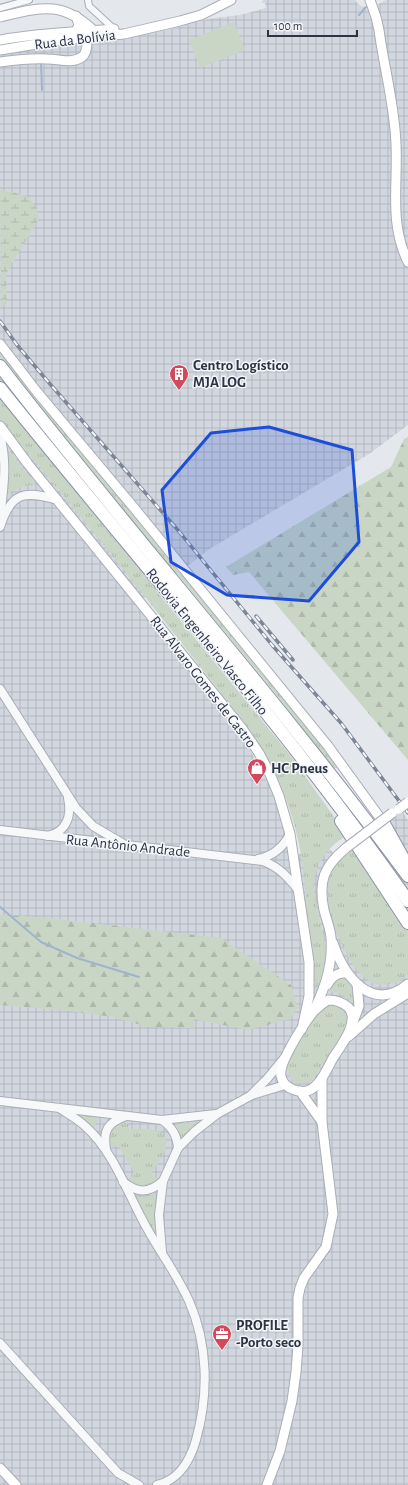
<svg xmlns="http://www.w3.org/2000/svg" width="408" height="1485" font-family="'Alegreya Sans',sans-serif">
	<defs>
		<pattern id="industrial-grid" width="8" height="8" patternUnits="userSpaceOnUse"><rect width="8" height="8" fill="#d2d6de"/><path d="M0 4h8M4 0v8" fill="none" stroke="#b4b8c0"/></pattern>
		<pattern id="grass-tufts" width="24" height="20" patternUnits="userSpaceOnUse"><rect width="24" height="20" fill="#c9d6c5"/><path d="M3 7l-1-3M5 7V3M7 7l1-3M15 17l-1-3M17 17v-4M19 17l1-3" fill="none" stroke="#adb8ab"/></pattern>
		<pattern id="forest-firs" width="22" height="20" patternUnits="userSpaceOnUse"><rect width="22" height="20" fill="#c9d6c5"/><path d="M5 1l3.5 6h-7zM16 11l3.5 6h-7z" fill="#adb8ab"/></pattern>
		<pattern id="wetland-marsh" width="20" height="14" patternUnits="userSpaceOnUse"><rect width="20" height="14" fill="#c9d6c5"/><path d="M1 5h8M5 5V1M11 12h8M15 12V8" fill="none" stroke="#adb8ab"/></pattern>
	</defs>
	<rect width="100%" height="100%" fill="#e4e7ec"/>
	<polygon fill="url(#industrial-grid)" points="263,0 355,0 358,4 368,10 386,0 408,0 408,425 369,454 211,548 136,605 247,745 270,785 281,814 290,856 313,851 330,849 337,859 402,811 408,820 408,1485 0,1485 0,45 117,38 167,30 208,19 240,15 266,8 265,3 262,3"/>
	<g fill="url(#grass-tufts)">
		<polygon points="0,349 121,499 320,742 383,827 381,828 338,768 334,768 276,694 26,390 0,356"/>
		<path d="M0 399 290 755 347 835C340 840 331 846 326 853 303 882 320 912 325 944 327 963 321 981 315 998 315 970 311 943 308 915 305 893 304 870 300 849 291 803 273 764 247 726L108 550 0 419Z"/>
		<path d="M9 450 36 485C25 485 16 488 7 495L9 471Z"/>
		<path d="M355 848 408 928V975C397 985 378 989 366 979 342 960 314 888 336 862 340 856 349 852 355 848Z"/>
		<path d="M341 974C356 985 353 990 356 1007 349 998 342 992 330 992L334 979Z"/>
		<path d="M331 1006C343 1008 348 1014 347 1026L312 1081C294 1089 284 1077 289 1059L317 1013 324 1007Z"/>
		<polygon points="75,1113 99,1116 94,1128"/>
		<path d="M121 1122H125L128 1124 129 1129C137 1129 149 1128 157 1131 178 1138 158 1163 151 1174L157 1178V1181L154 1184 140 1188 129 1182 130 1178 135 1174 119 1146 114 1147 110 1146C107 1135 112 1127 121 1122Z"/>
		<polygon points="203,1122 182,1138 176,1124"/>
		<polygon points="156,1195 155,1217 156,1236 134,1196 143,1197"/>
	</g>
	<g fill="url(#forest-firs)">
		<polygon points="408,437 408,760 249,572 233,575 226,567 391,467 404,439"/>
		<polygon points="0,915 40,917 221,938 291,985 298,1008 290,1019 248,1030 194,1019 194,1028 148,1027 113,1017 70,1011 0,1005"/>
	</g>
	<polygon fill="url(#wetland-marsh)" points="0,190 13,192 29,197 36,208 39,219 8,270 6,277 7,304 1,307"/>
	<polygon fill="#c9d6c5" points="234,22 245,50 200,68 189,40"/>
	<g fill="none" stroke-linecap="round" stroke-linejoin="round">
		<g stroke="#9fb4cc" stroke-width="2">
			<polyline points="359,15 366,7"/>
			<polyline points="41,62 42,90"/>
			<polyline points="0,907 41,942 77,958 139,977"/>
		</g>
		<g stroke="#a9aeb7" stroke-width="8">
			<g id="minor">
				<polyline points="88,0 89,6 114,29"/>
				<polyline points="0,8 29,0"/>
			</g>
		</g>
		<g stroke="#a9aeb7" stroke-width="10">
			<g id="tertiary">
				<path d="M0 436C8 463 3 490 0 518"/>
				<path d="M0 527C11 492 24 490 58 500"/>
				<polyline points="0,689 76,808 93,826 122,843"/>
				<path d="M0 830 263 861C279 867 288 877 299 891"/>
				<path d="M48 836C67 832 72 815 68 798"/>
				<path d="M258 859C273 856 283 848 290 834"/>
				<polyline points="252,1095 285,1085"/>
				<polyline points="0,1101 162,1120 216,1114"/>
				<path d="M59 1108C68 1114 78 1119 86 1127 112 1150 126 1189 142 1219 156 1247 176 1272 189 1301 208 1344 209 1394 196 1440 190 1461 179 1480 157 1485"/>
				<path d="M162 1120C173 1128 177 1136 178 1148"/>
				<path d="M106 1150C103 1130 107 1123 126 1116"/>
				<path d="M123 1182C138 1193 148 1194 163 1181"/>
				<polyline points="162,1252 159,1215 163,1181 178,1148 194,1132 217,1114 250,1096 267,1079 285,1057"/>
				<polyline points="0,1343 118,1473 139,1485"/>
			</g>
		</g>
		<g stroke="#a9aeb7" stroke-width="11">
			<g id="secondary">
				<path d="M370 0 376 17 379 30C384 68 395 106 396 145 398 186 389 223 408 262"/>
				<path d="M0 17C42 7 63 0 96 33"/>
				<path d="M0 40C37 33 76 32 114 29"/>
				<polyline points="0,50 61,40 124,34 180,21 201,15 231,0"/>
				<path d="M0 62C15 60 32 58 48 59 59 59 72 64 82 57 86 54 87 48 87 42L76 31 79 25 76 16"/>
				<polyline points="0,344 37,392 135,509 328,746 383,822"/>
				<polyline points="0,426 28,464 241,727 259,753 270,774 279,796 290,834 309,962 309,996 302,1029"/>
				<path d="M333 943C344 976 372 1014 408 984"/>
				<path d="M327 985C332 977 337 972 346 973"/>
				<path d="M328 1000C335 1000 342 1002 348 1007 361 1020 341 1046 333 1058 327 1069 321 1084 310 1090 305 1092 298 1092 292 1089 287 1087 282 1082 281 1076 278 1063 305 1022 314 1011 318 1007 323 1003 328 1000Z"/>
				<path d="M315 1008C326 986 333 962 331 937 330 928 326 918 324 910 318 881 324 866 346 848"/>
				<polyline points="353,1022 359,1006 357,984"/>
				<polyline points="348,1037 374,1014 408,993"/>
				<polyline points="300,1091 322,1122"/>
				<polyline points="0,1468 16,1485"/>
				<polyline points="267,1485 280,1451 292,1401 296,1372 298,1345 298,1298 300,1288 304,1278 326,1247 333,1214 322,1122 322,1078"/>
			</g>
		</g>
		<g stroke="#8b94a3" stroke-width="14">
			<g id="motorway">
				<path d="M0 366C133 538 279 701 408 876"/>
				<path d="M0 388C136 558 283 722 408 901"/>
				<polyline points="341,821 408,923"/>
				<polyline points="383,822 407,865"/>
			</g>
		</g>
		<use href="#minor" stroke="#f7f8fa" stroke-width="6"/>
		<use href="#tertiary" stroke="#f7f8fa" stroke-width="8"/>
		<use href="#secondary" stroke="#fff" stroke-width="9"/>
		<use href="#motorway" stroke="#fff" stroke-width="12"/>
		<g stroke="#7d8696" stroke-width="3.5">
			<g id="rail">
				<polyline points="0,321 17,345 50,384 177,529 272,645 341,723 408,813"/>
				<polyline points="256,616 293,660"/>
			</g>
		</g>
		<use href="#rail" stroke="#f4f6f9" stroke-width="2" stroke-dasharray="6" stroke-linecap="butt"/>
		<g stroke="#a9aeb7" stroke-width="11" stroke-linecap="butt">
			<g id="secondary-bridge">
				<polyline points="399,809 408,802"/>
				<polyline points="346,848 392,813"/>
			</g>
		</g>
		<use href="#secondary-bridge" stroke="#fff" stroke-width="9"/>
	</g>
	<path fill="#1d4ed8" fill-opacity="0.2" stroke="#1d4ed8" stroke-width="3" stroke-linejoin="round" d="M269 427 352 450 359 542 309 601 227 595 171 562 162 490 211 433Z"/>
	<defs>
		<g id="building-pin" transform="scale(1)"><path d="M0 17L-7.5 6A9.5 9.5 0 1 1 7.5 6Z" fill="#d1495b" stroke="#f4f6f9"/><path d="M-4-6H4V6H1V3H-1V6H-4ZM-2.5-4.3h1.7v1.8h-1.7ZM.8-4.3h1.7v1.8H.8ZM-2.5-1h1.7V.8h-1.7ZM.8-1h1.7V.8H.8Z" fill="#fff"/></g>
		<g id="shop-pin" transform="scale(1)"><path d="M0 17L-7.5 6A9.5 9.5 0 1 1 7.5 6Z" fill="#d1495b" stroke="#f4f6f9"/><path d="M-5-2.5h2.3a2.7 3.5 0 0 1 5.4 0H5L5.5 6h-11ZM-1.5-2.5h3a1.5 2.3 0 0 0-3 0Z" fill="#fff"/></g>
		<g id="office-pin" transform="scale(1)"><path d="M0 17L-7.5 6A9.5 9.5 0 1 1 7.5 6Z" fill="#d1495b" stroke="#f4f6f9"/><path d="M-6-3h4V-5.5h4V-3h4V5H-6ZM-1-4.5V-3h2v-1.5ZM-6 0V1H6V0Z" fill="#fff"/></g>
	</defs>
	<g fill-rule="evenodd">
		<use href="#building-pin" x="179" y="374"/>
		<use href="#shop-pin" x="257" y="768"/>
		<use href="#office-pin" x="222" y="1334"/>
	</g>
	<g text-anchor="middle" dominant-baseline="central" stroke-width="3" stroke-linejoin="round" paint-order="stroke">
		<g font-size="15" fill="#2b3445" stroke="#f4f6f9">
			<text transform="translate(75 40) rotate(-7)">Rua da Bolívia</text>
			<text transform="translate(207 642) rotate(51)">Rodovia Engenheiro Vasco Filho</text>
			<text transform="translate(203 682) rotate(52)">Rua Alvaro Gomes de Castro</text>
			<text transform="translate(128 846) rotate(6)">Rua Antônio Andrade</text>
		</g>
		<g font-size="15" font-weight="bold" fill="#2b3445" stroke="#f4f6f9" text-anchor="start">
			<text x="193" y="365">Centro Logístico<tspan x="193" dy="17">MJA LOG</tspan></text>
			<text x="271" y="768">HC Pneus</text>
			<text x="236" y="1325">PROFILE<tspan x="236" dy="17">-Porto seco</tspan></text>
		</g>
	</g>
	<path d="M268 30v6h89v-6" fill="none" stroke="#2b3445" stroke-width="2"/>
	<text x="274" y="30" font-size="12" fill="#2b3445" stroke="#f4f6f9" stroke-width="3" paint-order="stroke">100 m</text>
</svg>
